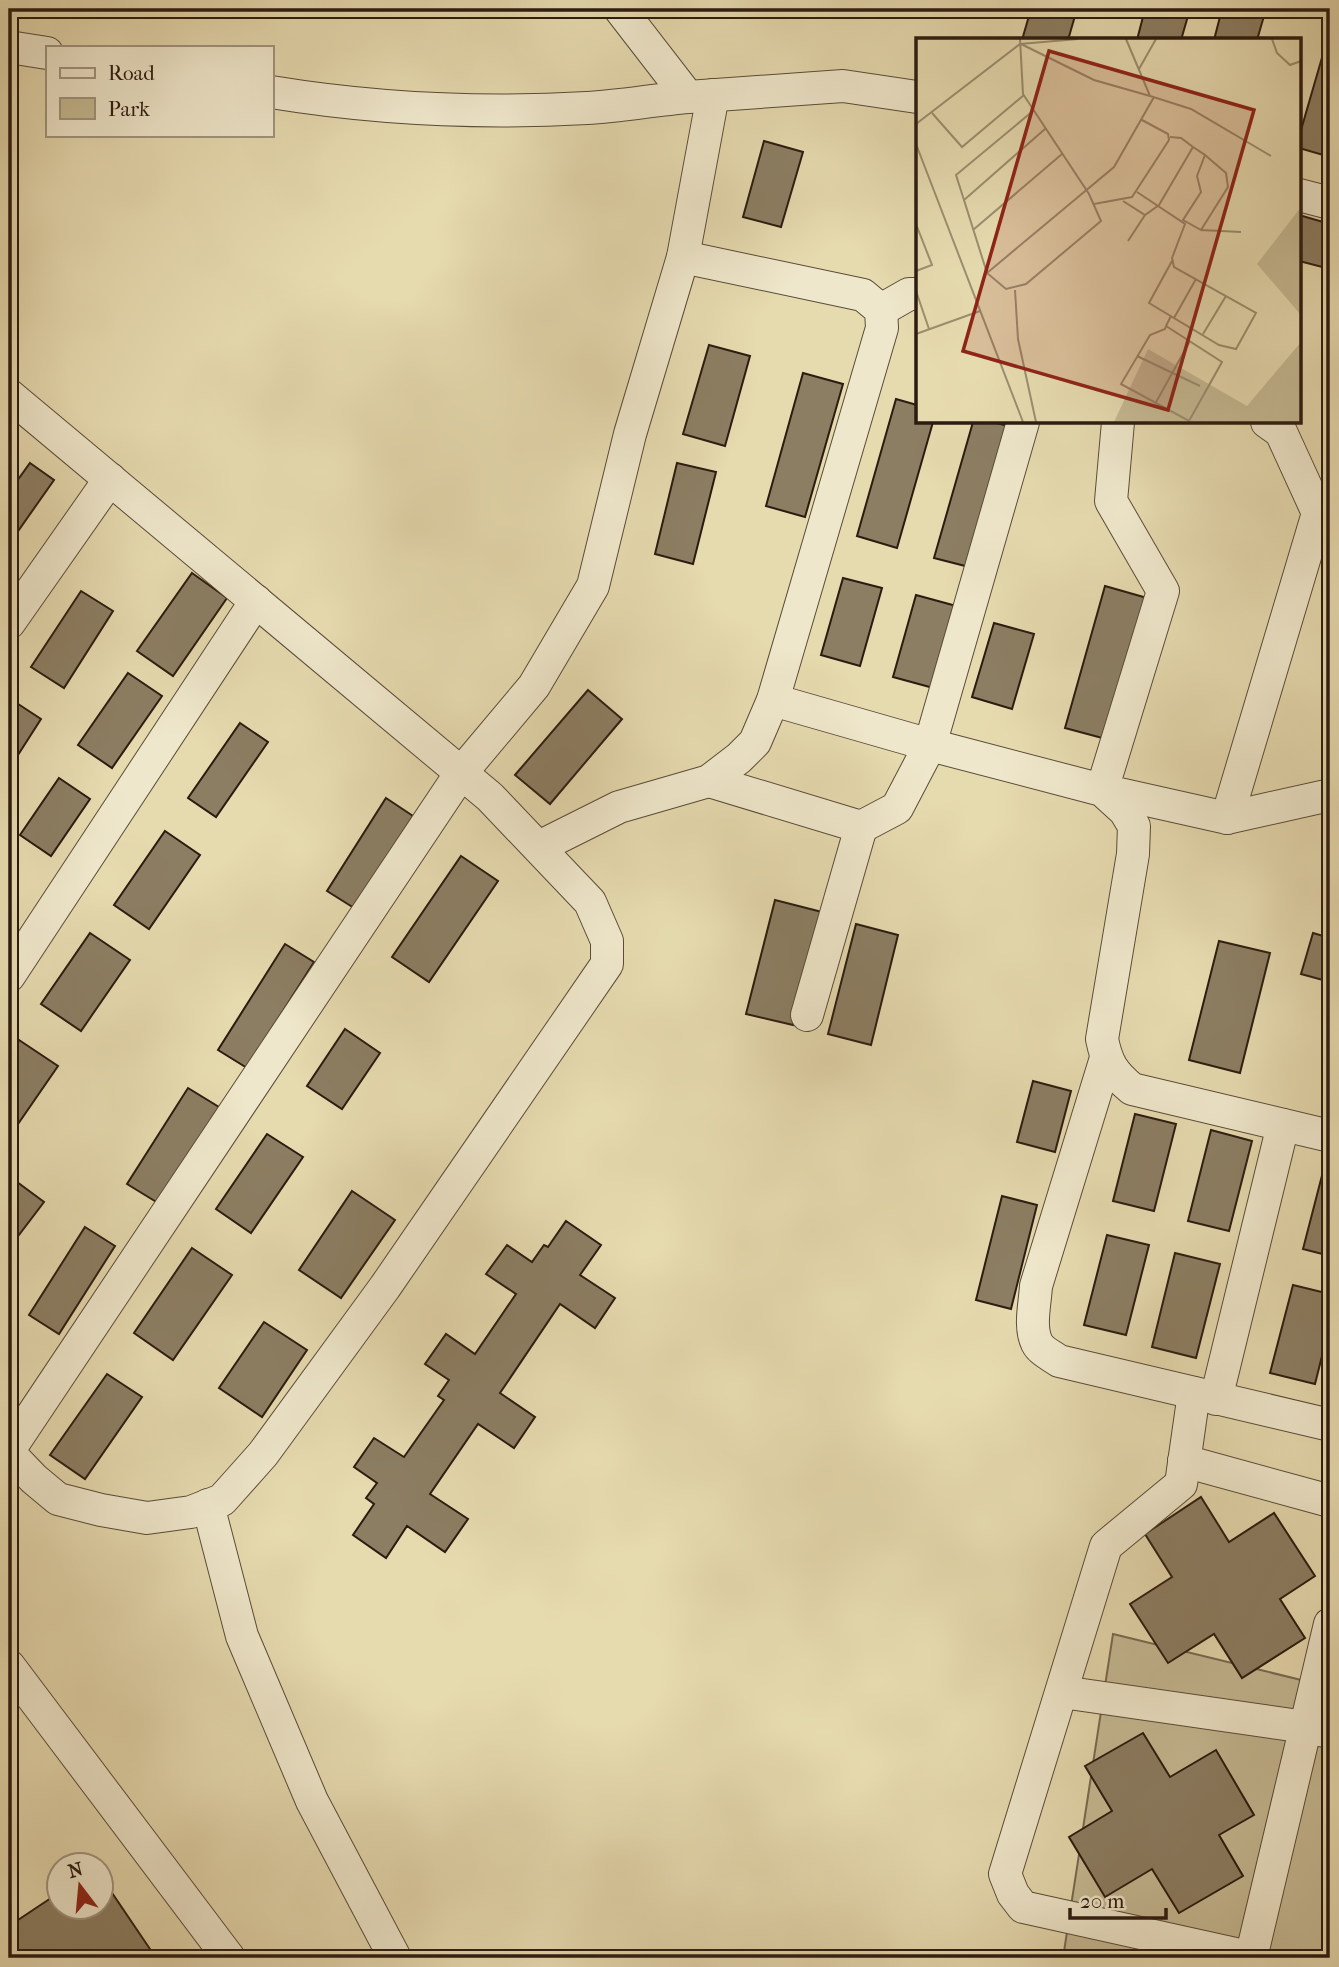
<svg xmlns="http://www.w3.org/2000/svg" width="1339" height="1967" font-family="'IM FELL French Canon',serif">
	<rect width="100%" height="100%" fill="#e6daaf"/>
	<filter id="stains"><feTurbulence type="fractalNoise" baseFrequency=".00286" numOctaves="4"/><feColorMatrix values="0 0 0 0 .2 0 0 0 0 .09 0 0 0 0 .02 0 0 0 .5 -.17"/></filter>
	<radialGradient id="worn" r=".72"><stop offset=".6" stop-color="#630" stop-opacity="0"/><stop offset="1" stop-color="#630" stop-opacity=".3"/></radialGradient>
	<polygon fill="#c6ba94" stroke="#786a52" stroke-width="2" points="1113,1634 1330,1687 1330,1958 1063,1958"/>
	<g fill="#8c7e63" stroke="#2b1b10" stroke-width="2">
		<polygon points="1031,9 1077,9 1068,40 1022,40"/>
		<polygon points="1145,9 1190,9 1181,40 1137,40"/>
		<polygon points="1222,9 1266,9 1257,40 1214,40"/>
		<polygon points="1330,30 1330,157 1299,148 1299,137"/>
		<polygon points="764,141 803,152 781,227 743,217"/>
		<polygon points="1299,215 1330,224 1330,269 1299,261"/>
		<polygon points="709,345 750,356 725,446 683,434"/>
		<polygon points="803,373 843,384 805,517 766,506"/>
		<polygon points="896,399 917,405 917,422 933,422 897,548 857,536"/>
		<polygon points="973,422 992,422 1013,427 973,568 934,558"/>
		<polygon points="30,463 54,480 9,544 9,492"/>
		<polygon points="677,463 716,472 693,564 655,554"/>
		<polygon points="192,573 227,598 173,676 137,651"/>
		<polygon points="843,578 882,588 860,666 821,655"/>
		<polygon points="1105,586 1147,598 1106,739 1065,728"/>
		<polygon points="81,591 113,611 64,688 31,667"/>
		<polygon points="916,595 960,607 937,689 893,677"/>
		<polygon points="994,623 1034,634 1012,709 972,697"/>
		<polygon points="128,673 162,696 112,768 78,745"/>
		<polygon points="588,690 622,719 550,804 515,775"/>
		<polygon points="9,698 41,719 9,769"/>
		<polygon points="240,723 268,742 216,817 188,798"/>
		<polygon points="59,778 90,799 51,856 20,835"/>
		<polygon points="386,798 413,816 354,908 327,891"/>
		<polygon points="165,831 200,855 149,929 114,905"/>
		<polygon points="461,856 498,881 429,982 392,957"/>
		<polygon points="775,900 822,912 793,1025 746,1014"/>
		<polygon points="856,924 898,935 871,1045 828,1034"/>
		<polygon points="90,933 130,960 81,1031 41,1004"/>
		<polygon points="1313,933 1330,938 1330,982 1301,974"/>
		<polygon points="1219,941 1270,953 1240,1073 1189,1060"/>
		<polygon points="285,944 314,962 247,1068 218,1050"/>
		<polygon points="345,1029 380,1053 342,1109 307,1086"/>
		<polygon points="19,1040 58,1066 9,1137 9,1055"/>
		<polygon points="1033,1081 1071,1091 1055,1152 1017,1142"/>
		<polygon points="188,1088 219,1107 158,1203 127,1184"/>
		<polygon points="1135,1114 1176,1124 1154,1211 1113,1201"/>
		<polygon points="1211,1130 1252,1141 1229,1231 1188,1221"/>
		<polygon points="267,1134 303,1157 251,1233 216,1209"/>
		<polygon points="1326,1160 1330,1161 1330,1256 1303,1249"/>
		<polygon points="9,1176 44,1202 9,1248"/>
		<polygon points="352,1191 395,1220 341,1298 299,1270"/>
		<polygon points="1002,1196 1037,1205 1011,1309 976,1300"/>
		<polygon points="566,1221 601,1245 580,1275 615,1298 595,1328 560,1304 500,1393 535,1417 514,1448 478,1424 430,1494 468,1519 445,1552 407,1526 386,1558 353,1535 374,1504 366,1498 377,1483 354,1467 374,1438 404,1457 444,1400 438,1396 449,1380 425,1364 446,1334 475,1354 516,1294 486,1274 507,1245 532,1262 544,1245 548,1247"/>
		<polygon points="85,1227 115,1246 59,1334 29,1315"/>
		<polygon points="1107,1235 1149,1245 1126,1335 1084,1325"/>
		<polygon points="192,1248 232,1275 173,1360 134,1333"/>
		<polygon points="1175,1253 1220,1264 1196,1358 1152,1347"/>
		<polygon points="1293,1285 1330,1294 1330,1324 1315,1384 1270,1373"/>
		<polygon points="264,1322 307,1350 262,1417 219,1388"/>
		<polygon points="107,1374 142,1397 85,1479 50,1455"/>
		<polygon points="1201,1497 1229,1542 1274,1513 1315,1576 1280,1599 1305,1638 1242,1678 1214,1634 1168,1663 1130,1604 1172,1577 1145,1534"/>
		<polygon points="1143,1733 1170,1777 1216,1750 1254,1815 1219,1835 1243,1876 1179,1913 1152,1869 1105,1897 1069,1837 1112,1811 1085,1766"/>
		<polygon points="102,1878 156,1958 9,1958 9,1926 60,1892 60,1908 102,1908"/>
	</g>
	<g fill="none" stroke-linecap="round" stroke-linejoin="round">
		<g stroke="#5a4b38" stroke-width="34">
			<g id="minor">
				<polyline points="620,9 688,97 843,86 917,97"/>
				<polyline points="9,47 47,53"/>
				<path d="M271 92C375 109 481 114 587 108 620 106 654 100 688 97"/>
				<polyline points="1299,195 1330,203"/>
				<polyline points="881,310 909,294 917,294"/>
				<polyline points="9,395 490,797 590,902 607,941 607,964 385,1287 263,1454 222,1500 191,1512 147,1518 101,1510 58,1499 34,1479 9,1453"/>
				<polyline points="1118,422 1111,501 1163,591 1102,790 1227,818 1318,513 1281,432 1267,422"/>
				<polyline points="9,623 110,479"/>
				<path d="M773 700 930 745 1102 790 1125 811 1134 826 1133 854 1102 1039C1107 1064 1113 1073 1132 1089L1330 1136"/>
				<polyline points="709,781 861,827 897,808 930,745 1023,422"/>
				<polyline points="1227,818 1330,795"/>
				<polyline points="539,847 619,807 709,781 739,758 755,742 773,700 882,328 881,310 863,295 683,257"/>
				<polyline points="9,976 256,601"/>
				<polyline points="807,1015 861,827"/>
				<path d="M1106 1058 1036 1286C1035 1304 1029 1327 1037 1343 1041 1351 1052 1356 1059 1361L1330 1425"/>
				<polyline points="1194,1393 1181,1484 1106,1546 1005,1874 1013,1894 1023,1907 1254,1958"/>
				<polyline points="1216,1399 1283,1125"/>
				<polyline points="9,1450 461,773 534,686 593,586 630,434 683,257 713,95"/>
				<polyline points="1184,1461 1330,1501"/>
				<polyline points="208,1505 242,1636 312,1801 395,1958"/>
				<polyline points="9,1666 229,1958"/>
				<polyline points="1062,1692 1306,1727 1330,1732"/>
				<polyline points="1251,1958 1330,1624"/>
			</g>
		</g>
		<use href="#minor" stroke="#efe7cb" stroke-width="32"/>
	</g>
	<g transform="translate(916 38)">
		<rect width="385" height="385" fill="#e6daaf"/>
		<path d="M385 169V277L341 226ZM385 304V384H198L232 311 331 368Z" fill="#c6ba94"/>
		<path fill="none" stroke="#9b8e6f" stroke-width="2" d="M104 1 107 56 173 156 185 183 110 246 90 251 71 235 48 162 129 91M210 1 234 58 275 71 355 118M356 1 361 15 374 27 385 23M105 6 178 42 234 58M223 31 240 1M16 75 46 109 108 57M0 86 104 6 162 1M0 106 107 384M277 109 289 117 281 138 285 154 267 182 285 192 312 149 310 135 289 117M221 154 269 186 256 220 258 229 340 275 320 311 303 307 233 265 256 223M48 162 40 137 117 73M207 163 229 177 243 167 277 109 265 100 254 99M178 166 216 159 253 102 252 96 226 82M0 186 16 227 0 233M57 192 146 116M285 192 325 194M212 203 229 177M71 235 198 129 238 59M99 252 102 301 120 384M0 253 13 291M258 280 280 241M250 288 306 324 273 383 205 346 234 297 249 291 250 288 255 278M0 296 64 273M287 296 310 258M221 318 284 348M239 366 274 303"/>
		<path fill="#8f2418" fill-opacity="0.15" stroke="#8f2418" stroke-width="3.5" d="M133 13 338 72 252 372 47 313Z"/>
		<rect width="385" height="385" fill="none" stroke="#2b1b10" stroke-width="3.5"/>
	</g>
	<rect width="1339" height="1967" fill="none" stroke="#e6daaf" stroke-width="35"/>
	<rect x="10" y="10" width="1318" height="1946" fill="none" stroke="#2b1b10" stroke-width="3.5"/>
	<rect x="18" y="18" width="1304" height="1932" fill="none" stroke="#2b1b10" stroke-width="2"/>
	<rect x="46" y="46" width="228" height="91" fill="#efe7cb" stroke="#a19580" stroke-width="2"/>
	<rect x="60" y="68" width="35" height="10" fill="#efe7cb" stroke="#a19580" stroke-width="2"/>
	<text x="108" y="80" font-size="21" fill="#2b1b10">Road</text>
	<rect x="60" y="98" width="35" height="21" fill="#c6ba94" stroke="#a19580" stroke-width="2"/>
	<text x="108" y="116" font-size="21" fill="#2b1b10">Park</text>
	<g transform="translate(80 1886) rotate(344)"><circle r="33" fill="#efe7cb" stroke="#a19580" stroke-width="2"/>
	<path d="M0-5L12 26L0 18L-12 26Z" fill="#8f2418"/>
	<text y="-10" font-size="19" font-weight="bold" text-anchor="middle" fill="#2b1b10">N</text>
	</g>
	<path d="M1070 1908v10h96v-10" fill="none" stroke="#2b1b10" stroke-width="3.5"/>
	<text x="1080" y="1908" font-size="21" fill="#2b1b10" stroke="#efe7cb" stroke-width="5" paint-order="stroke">20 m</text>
	<rect width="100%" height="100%" filter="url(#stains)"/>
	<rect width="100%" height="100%" fill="url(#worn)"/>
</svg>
